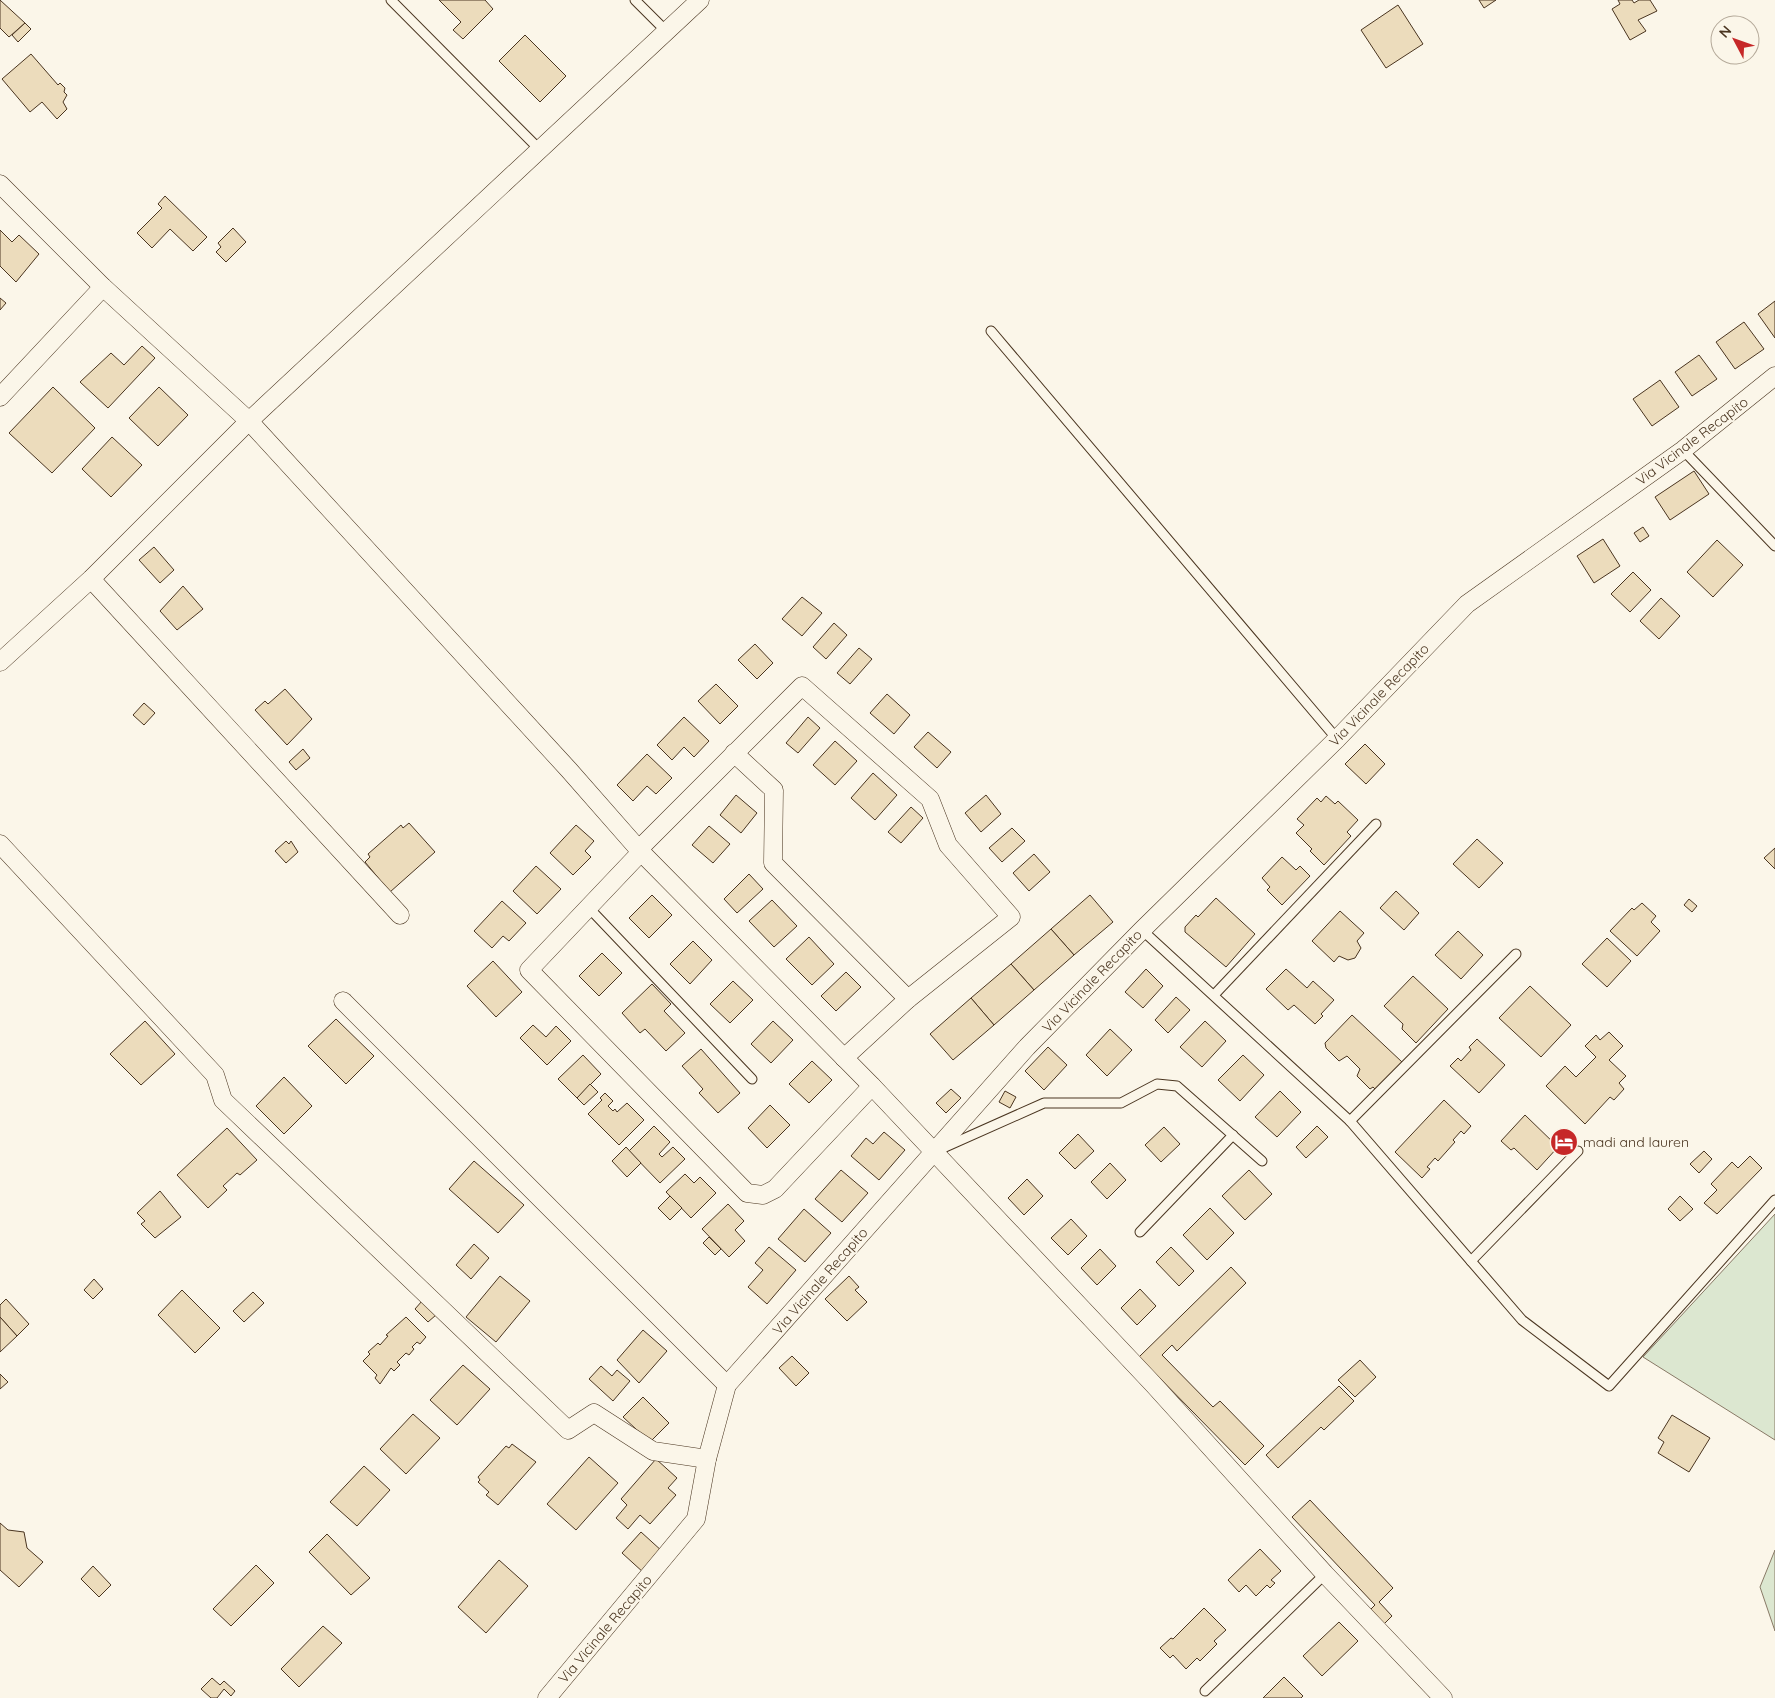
<svg xmlns="http://www.w3.org/2000/svg" width="1775" height="1698" font-family="Quicksand,sans-serif">
	<rect width="100%" height="100%" fill="#fbf6e9"/>
	<g fill="#dce7d0" stroke="#887966">
		<polygon points="1775,1214 1775,1440 1643,1357"/>
		<polygon points="1775,1550 1775,1631 1760,1587"/>
	</g>
	<g fill="#ecdcbc" stroke="#4a3520">
		<polygon points="0,0 25,23 9,37 0,28"/>
		<polygon points="439,0 485,0 493,9 463,39 453,30 461,22"/>
		<polygon points="1479,0 1496,0 1484,8"/>
		<polygon points="1618,0 1632,0 1634,3 1639,0 1650,0 1657,11 1638,20 1646,31 1630,40 1612,9 1620,4"/>
		<polygon points="1398,5 1423,44 1386,68 1361,30"/>
		<polygon points="25,23 31,29 18,42 12,35"/>
		<polygon points="525,35 566,76 540,102 499,61"/>
		<polygon points="31,54 58,85 60,83 65,88 64,92 67,95 63,102 67,109 57,119 42,102 30,112 2,79"/>
		<polygon points="165,196 207,237 193,251 170,229 152,248 137,233 162,208 158,204"/>
		<polygon points="233,228 246,242 226,262 216,252 221,247 218,243"/>
		<polygon points="0,230 12,242 19,235 39,254 16,282 0,266"/>
		<polygon points="0,298 6,303 0,310"/>
		<polygon points="1775,301 1775,338 1758,314"/>
		<polygon points="1744,322 1764,349 1735,369 1716,342"/>
		<polygon points="142,346 155,358 108,408 80,382 111,353 124,365"/>
		<polygon points="1699,355 1717,379 1692,396 1675,372"/>
		<polygon points="1660,380 1679,407 1652,426 1633,399"/>
		<polygon points="53,387 95,428 52,473 9,433"/>
		<polygon points="159,387 188,415 158,446 129,418"/>
		<polygon points="112,437 142,465 111,497 82,469"/>
		<polygon points="1694,471 1709,494 1670,520 1655,497"/>
		<polygon points="1643,527 1649,536 1640,542 1634,533"/>
		<polygon points="1603,539 1620,566 1594,583 1577,556"/>
		<polygon points="1717,540 1743,565 1713,597 1687,572"/>
		<polygon points="154,547 174,570 160,583 139,560"/>
		<polygon points="1633,572 1651,590 1630,612 1611,594"/>
		<polygon points="183,586 203,609 177,630 160,611"/>
		<polygon points="802,597 822,613 802,636 782,619"/>
		<polygon points="1661,598 1680,616 1659,639 1640,621"/>
		<polygon points="834,623 847,635 826,659 813,647"/>
		<polygon points="755,644 773,663 757,679 738,660"/>
		<polygon points="859,648 872,659 850,684 837,673"/>
		<polygon points="716,684 738,706 720,724 698,701"/>
		<polygon points="285,689 312,719 287,745 255,710 265,701 268,704"/>
		<polygon points="887,694 910,715 894,734 870,713"/>
		<polygon points="144,703 155,713 144,725 133,715"/>
		<polygon points="684,717 709,741 694,757 684,747 672,760 657,745"/>
		<polygon points="808,717 820,728 798,753 786,743"/>
		<polygon points="928,732 951,752 937,768 914,747"/>
		<polygon points="835,741 857,761 835,785 813,765"/>
		<polygon points="1365,744 1385,764 1366,784 1345,764"/>
		<polygon points="303,749 310,758 296,770 289,762"/>
		<polygon points="647,754 672,778 656,794 647,786 633,801 617,785"/>
		<polygon points="873,773 897,795 875,820 851,798"/>
		<polygon points="736,795 757,813 741,833 720,815"/>
		<polygon points="986,795 1001,814 981,832 965,813"/>
		<polygon points="1326,796 1335,804 1338,801 1358,820 1347,832 1351,836 1324,865 1310,851 1312,849 1296,833 1304,825 1297,819 1317,798 1321,802"/>
		<polygon points="911,807 923,818 901,843 888,832"/>
		<polygon points="409,823 435,852 390,892 365,862 370,857 368,854 401,825 403,828"/>
		<polygon points="576,825 594,841 585,851 591,857 573,875 550,853"/>
		<polygon points="709,826 730,844 713,863 692,845"/>
		<polygon points="1012,828 1025,841 1002,862 989,848"/>
		<polygon points="1477,839 1503,863 1479,888 1453,864"/>
		<polygon points="286,841 289,844 291,841 298,852 286,863 275,851"/>
		<polygon points="1775,848 1775,869 1764,858"/>
		<polygon points="1034,854 1050,872 1029,891 1013,873"/>
		<polygon points="1282,857 1296,870 1300,866 1310,876 1282,905 1267,890 1270,887 1262,878"/>
		<polygon points="536,866 561,889 537,914 513,891"/>
		<polygon points="749,874 763,889 737,913 724,899"/>
		<polygon points="1396,891 1419,913 1404,930 1380,908"/>
		<polygon points="652,895 672,915 649,938 629,918"/>
		<polygon points="1090,895 1113,922 1074,955 1051,929"/>
		<polygon points="1216,898 1255,934 1226,967 1185,932 1185,927 1196,915 1198,917"/>
		<polygon points="1689,899 1697,906 1692,912 1684,905"/>
		<polygon points="772,900 797,926 774,947 749,921"/>
		<polygon points="502,901 526,923 509,941 503,936 492,948 474,931"/>
		<polygon points="1642,903 1656,916 1651,922 1660,931 1637,956 1610,931 1632,908 1634,910"/>
		<polygon points="1340,911 1364,933 1357,941 1361,948 1355,958 1348,960 1339,956 1334,962 1312,941"/>
		<polygon points="1051,929 1074,955 1034,990 1011,964"/>
		<polygon points="1458,931 1483,955 1461,979 1435,955"/>
		<polygon points="809,937 834,964 812,985 786,959"/>
		<polygon points="1607,938 1631,961 1607,987 1582,964"/>
		<polygon points="693,941 712,960 690,984 670,964"/>
		<polygon points="602,953 622,973 599,996 579,976"/>
		<polygon points="493,961 522,992 496,1017 467,986"/>
		<polygon points="1011,964 1034,990 994,1025 971,998"/>
		<polygon points="1146,969 1163,986 1143,1008 1125,992"/>
		<polygon points="1286,969 1307,988 1313,981 1334,1000 1321,1014 1323,1016 1315,1024 1294,1005 1288,1010 1266,989"/>
		<polygon points="846,972 861,987 836,1011 821,996"/>
		<polygon points="1413,976 1448,1009 1416,1043 1402,1029 1403,1024 1384,1006"/>
		<polygon points="733,981 753,1000 730,1023 710,1004"/>
		<polygon points="652,984 671,1004 664,1011 685,1033 666,1051 645,1029 640,1033 622,1013"/>
		<polygon points="1530,986 1571,1025 1541,1057 1499,1018"/>
		<polygon points="1176,997 1190,1010 1168,1033 1155,1020"/>
		<polygon points="971,998 994,1025 953,1060 930,1034"/>
		<polygon points="1352,1015 1402,1062 1376,1090 1373,1087 1370,1089 1357,1076 1360,1069 1347,1056 1339,1061 1326,1048 1325,1043"/>
		<polygon points="336,1019 374,1056 346,1084 308,1046"/>
		<polygon points="145,1021 175,1054 141,1085 110,1054"/>
		<polygon points="773,1021 793,1040 771,1063 751,1044"/>
		<polygon points="1205,1021 1226,1041 1202,1067 1180,1047"/>
		<polygon points="533,1025 546,1037 556,1026 571,1041 547,1065 520,1038"/>
		<polygon points="1110,1029 1132,1050 1107,1076 1086,1055"/>
		<polygon points="1609,1032 1623,1046 1609,1060 1626,1076 1619,1083 1624,1089 1614,1100 1610,1097 1585,1124 1546,1086 1565,1066 1576,1077 1596,1057 1585,1046 1596,1035 1600,1040"/>
		<polygon points="1477,1039 1505,1065 1479,1093 1450,1066 1458,1058 1461,1061 1471,1050 1469,1047"/>
		<polygon points="1048,1047 1067,1065 1044,1090 1025,1071"/>
		<polygon points="701,1049 740,1093 718,1113 699,1093 703,1089 682,1066"/>
		<polygon points="583,1055 601,1074 577,1098 558,1079"/>
		<polygon points="1243,1055 1264,1075 1240,1101 1218,1080"/>
		<polygon points="812,1061 832,1080 809,1103 789,1084"/>
		<polygon points="284,1077 312,1106 284,1134 256,1106"/>
		<polygon points="590,1084 598,1092 584,1105 577,1098"/>
		<polygon points="951,1089 961,1098 946,1113 936,1103"/>
		<polygon points="1005,1091 1016,1097 1010,1108 999,1102"/>
		<polygon points="1280,1091 1301,1112 1277,1137 1255,1117"/>
		<polygon points="605,1093 613,1101 608,1106 613,1111 615,1109 617,1112 627,1103 644,1120 619,1145 588,1114 602,1100 600,1098"/>
		<polygon points="1444,1100 1471,1126 1464,1134 1461,1131 1453,1140 1455,1142 1438,1161 1435,1158 1427,1167 1430,1169 1422,1178 1395,1152"/>
		<polygon points="770,1105 790,1125 767,1148 748,1128"/>
		<polygon points="1525,1115 1558,1147 1537,1170 1514,1148 1511,1150 1501,1141"/>
		<polygon points="654,1126 670,1142 659,1154 662,1157 673,1147 685,1159 660,1183 629,1151"/>
		<polygon points="1317,1126 1328,1137 1306,1158 1296,1147"/>
		<polygon points="1164,1127 1180,1144 1161,1162 1145,1145"/>
		<polygon points="227,1128 257,1160 240,1175 237,1173 223,1186 227,1190 208,1208 177,1175"/>
		<polygon points="884,1132 905,1150 879,1180 851,1156 866,1138 873,1144"/>
		<polygon points="1078,1134 1094,1151 1075,1169 1059,1153"/>
		<polygon points="626,1147 641,1163 627,1177 612,1161"/>
		<polygon points="1704,1151 1712,1159 1699,1173 1690,1164"/>
		<polygon points="1750,1156 1762,1168 1717,1214 1704,1203 1717,1190 1711,1184 1732,1162 1738,1168"/>
		<polygon points="474,1161 524,1205 498,1233 449,1189"/>
		<polygon points="1110,1163 1126,1180 1107,1199 1091,1182"/>
		<polygon points="841,1170 868,1193 842,1222 815,1199"/>
		<polygon points="1249,1170 1272,1194 1245,1220 1222,1196"/>
		<polygon points="685,1174 694,1183 700,1177 716,1193 691,1218 666,1192"/>
		<polygon points="1027,1179 1043,1196 1024,1215 1008,1198"/>
		<polygon points="160,1191 181,1217 155,1238 141,1224 145,1221 137,1213"/>
		<polygon points="670,1196 682,1208 670,1220 658,1208"/>
		<polygon points="1680,1196 1693,1209 1680,1221 1668,1209"/>
		<polygon points="728,1204 744,1221 735,1230 745,1241 729,1257 702,1229"/>
		<polygon points="1210,1208 1234,1233 1207,1260 1183,1235"/>
		<polygon points="804,1209 831,1233 805,1262 778,1239"/>
		<polygon points="1071,1219 1087,1236 1068,1255 1051,1238"/>
		<polygon points="709,1237 721,1249 715,1255 703,1243"/>
		<polygon points="474,1244 489,1258 471,1279 456,1265"/>
		<polygon points="769,1247 796,1270 767,1304 748,1287 763,1270 755,1263"/>
		<polygon points="1171,1247 1194,1271 1179,1286 1156,1262"/>
		<polygon points="1100,1249 1116,1266 1097,1285 1081,1268"/>
		<polygon points="1231,1267 1246,1283 1177,1351 1172,1345 1162,1355 1213,1407 1220,1401 1264,1446 1245,1465 1139,1357"/>
		<polygon points="500,1276 530,1301 496,1342 466,1317"/>
		<polygon points="849,1276 859,1287 855,1290 867,1302 847,1321 825,1299"/>
		<polygon points="94,1279 103,1289 93,1299 84,1290"/>
		<polygon points="1140,1289 1156,1306 1137,1325 1121,1308"/>
		<polygon points="182,1290 220,1328 195,1353 158,1315"/>
		<polygon points="253,1292 264,1303 244,1322 233,1311"/>
		<polygon points="6,1299 29,1324 17,1336 0,1317 0,1305"/>
		<polygon points="422,1301 436,1315 428,1322 415,1309"/>
		<polygon points="0,1317 17,1336 0,1352"/>
		<polygon points="406,1317 426,1337 420,1344 417,1342 412,1347 414,1349 409,1355 406,1353 397,1362 400,1365 394,1371 391,1368 380,1384 375,1378 377,1375 363,1361 370,1354 368,1352 378,1343 380,1345 388,1336 386,1335"/>
		<polygon points="643,1330 667,1351 639,1383 617,1360"/>
		<polygon points="792,1356 809,1373 796,1386 779,1368"/>
		<polygon points="1360,1360 1376,1377 1355,1397 1338,1380"/>
		<polygon points="463,1365 490,1389 457,1425 430,1400"/>
		<polygon points="601,1366 612,1376 617,1370 630,1381 613,1401 589,1379"/>
		<polygon points="0,1374 8,1382 0,1389"/>
		<polygon points="1339,1386 1354,1401 1324,1430 1321,1427 1278,1468 1266,1455"/>
		<polygon points="643,1397 669,1423 650,1442 623,1417"/>
		<polygon points="413,1414 440,1438 406,1474 380,1449"/>
		<polygon points="1672,1415 1710,1438 1689,1472 1658,1453 1664,1442 1658,1438"/>
		<polygon points="512,1444 536,1462 498,1505 486,1495 489,1492 478,1482 480,1480 478,1477 506,1446 509,1448"/>
		<polygon points="589,1457 618,1483 576,1530 547,1504"/>
		<polygon points="656,1459 677,1478 668,1488 676,1495 650,1524 640,1515 628,1529 616,1518 627,1505 621,1499"/>
		<polygon points="364,1466 390,1490 357,1526 330,1502"/>
		<polygon points="1310,1500 1393,1588 1379,1602 1392,1616 1383,1625 1369,1611 1375,1605 1292,1517"/>
		<polygon points="0,1523 8,1530 24,1532 27,1548 43,1562 19,1587 0,1570"/>
		<polygon points="641,1532 663,1552 644,1573 622,1553"/>
		<polygon points="327,1534 370,1578 351,1595 309,1552"/>
		<polygon points="1260,1549 1281,1571 1271,1580 1275,1583 1270,1588 1267,1585 1256,1596 1246,1585 1239,1592 1228,1580"/>
		<polygon points="499,1560 528,1586 486,1633 458,1607"/>
		<polygon points="256,1565 274,1583 231,1626 213,1609"/>
		<polygon points="93,1566 111,1585 99,1597 81,1579"/>
		<polygon points="1204,1608 1226,1630 1214,1641 1217,1644 1200,1661 1197,1658 1186,1669 1173,1655 1170,1658 1160,1648 1171,1638 1173,1639"/>
		<polygon points="1339,1622 1358,1641 1322,1676 1303,1656"/>
		<polygon points="323,1626 342,1643 299,1687 281,1669"/>
		<polygon points="1284,1677 1303,1696 1301,1698 1263,1698"/>
		<polygon points="212,1678 220,1685 224,1681 235,1691 231,1696 224,1689 217,1698 211,1698 201,1689"/>
	</g>
	<g fill="none" stroke-linecap="round" stroke-linejoin="round">
		<g stroke="#4a3520" stroke-width="11">
			<g id="service">
				<polyline points="391,0 539,149"/>
				<polyline points="635,0 666,31"/>
				<polyline points="991,331 1337,739"/>
				<polyline points="1683,450 1775,546"/>
				<polyline points="589,908 752,1079"/>
				<polyline points="1142,930 1350,1121 1522,1320 1609,1386 1775,1200"/>
				<polyline points="1214,995 1376,824"/>
				<polyline points="1350,1121 1516,954"/>
				<polyline points="943,1148 1044,1103 1121,1103 1157,1084 1177,1086 1262,1161"/>
				<polyline points="1140,1232 1233,1135"/>
				<polyline points="1471,1261 1578,1151"/>
				<polyline points="1205,1691 1325,1574"/>
			</g>
		</g>
		<g stroke="#4a3520" stroke-width="19">
			<g id="minor">
				<polyline points="0,184 103,287 249,421 569,770 641,852 872,1086 1153,1384 1325,1574 1443,1698"/>
				<polyline points="0,397 103,287"/>
				<polyline points="91,579 400,915"/>
				<polyline points="0,662 91,579 249,421 700,0"/>
				<polyline points="734,753 774,790 773,863 908,999"/>
				<polyline points="0,844 215,1075 223,1100 568,1430 594,1413 653,1451 707,1459"/>
				<polyline points="639,849 802,686 930,799 948,845 1011,917 908,999 844,1058"/>
				<polyline points="641,852 529,970 747,1193 763,1195 775,1189 872,1086"/>
				<polyline points="343,1001 727,1385"/>
				<polyline points="547,1698 696,1519 707,1459 727,1385 1027,1047 1142,930 1337,739 1467,604 1683,450 1775,376"/>
			</g>
		</g>
		<use href="#service" stroke="#fbf6e9" stroke-width="9"/>
		<use href="#minor" stroke="#fbf6e9" stroke-width="18"/>
	</g>
	<defs>
		<g id="hotel-disc" transform="scale(1.4375)"><circle r="9.5" fill="#c62828" stroke="#fbf6e9"/><path d="M-6-4.5h1.5V1H6V5H4.5V3h-9V5H-6ZM-4 0a1.8 1.8 0 1 1 3.6 0ZM.5 0V-2.5h3Q6-2.5 6 0Z" fill="#fff"/></g>
	</defs>
	<g fill-rule="evenodd">
		<use href="#hotel-disc" x="1564" y="1142"/>
	</g>
	<g text-anchor="middle" dominant-baseline="central" stroke-width="4" stroke-linejoin="round" paint-order="stroke">
		<g font-size="14" fill="#4a3520" stroke="#fbf6e9">
			<text transform="translate(1692 441) rotate(-37)">Via Vicinale Recapito</text>
			<text transform="translate(1379 695) rotate(-46)">Via Vicinale Recapito</text>
			<text transform="translate(1092 981) rotate(-46)">Via Vicinale Recapito</text>
			<text transform="translate(820 1281) rotate(-49)">Via Vicinale Recapito</text>
			<text transform="translate(605 1629) rotate(-50)">Via Vicinale Recapito</text>
		</g>
		<g font-size="14" fill="#4a3520" stroke="#fbf6e9" text-anchor="start">
			<text x="1583" y="1142">madi and lauren</text>
		</g>
	</g>
	<g transform="translate(1735 40) rotate(311)"><circle r="24" fill="#fbf6e9" stroke="#b4a999"/>
	<path d="M0-4L9 19L0 12L-9 19Z" fill="#c62828"/>
	<text y="-8" font-size="14" font-weight="bold" text-anchor="middle" fill="#4a3520">N</text>
	</g>
</svg>
